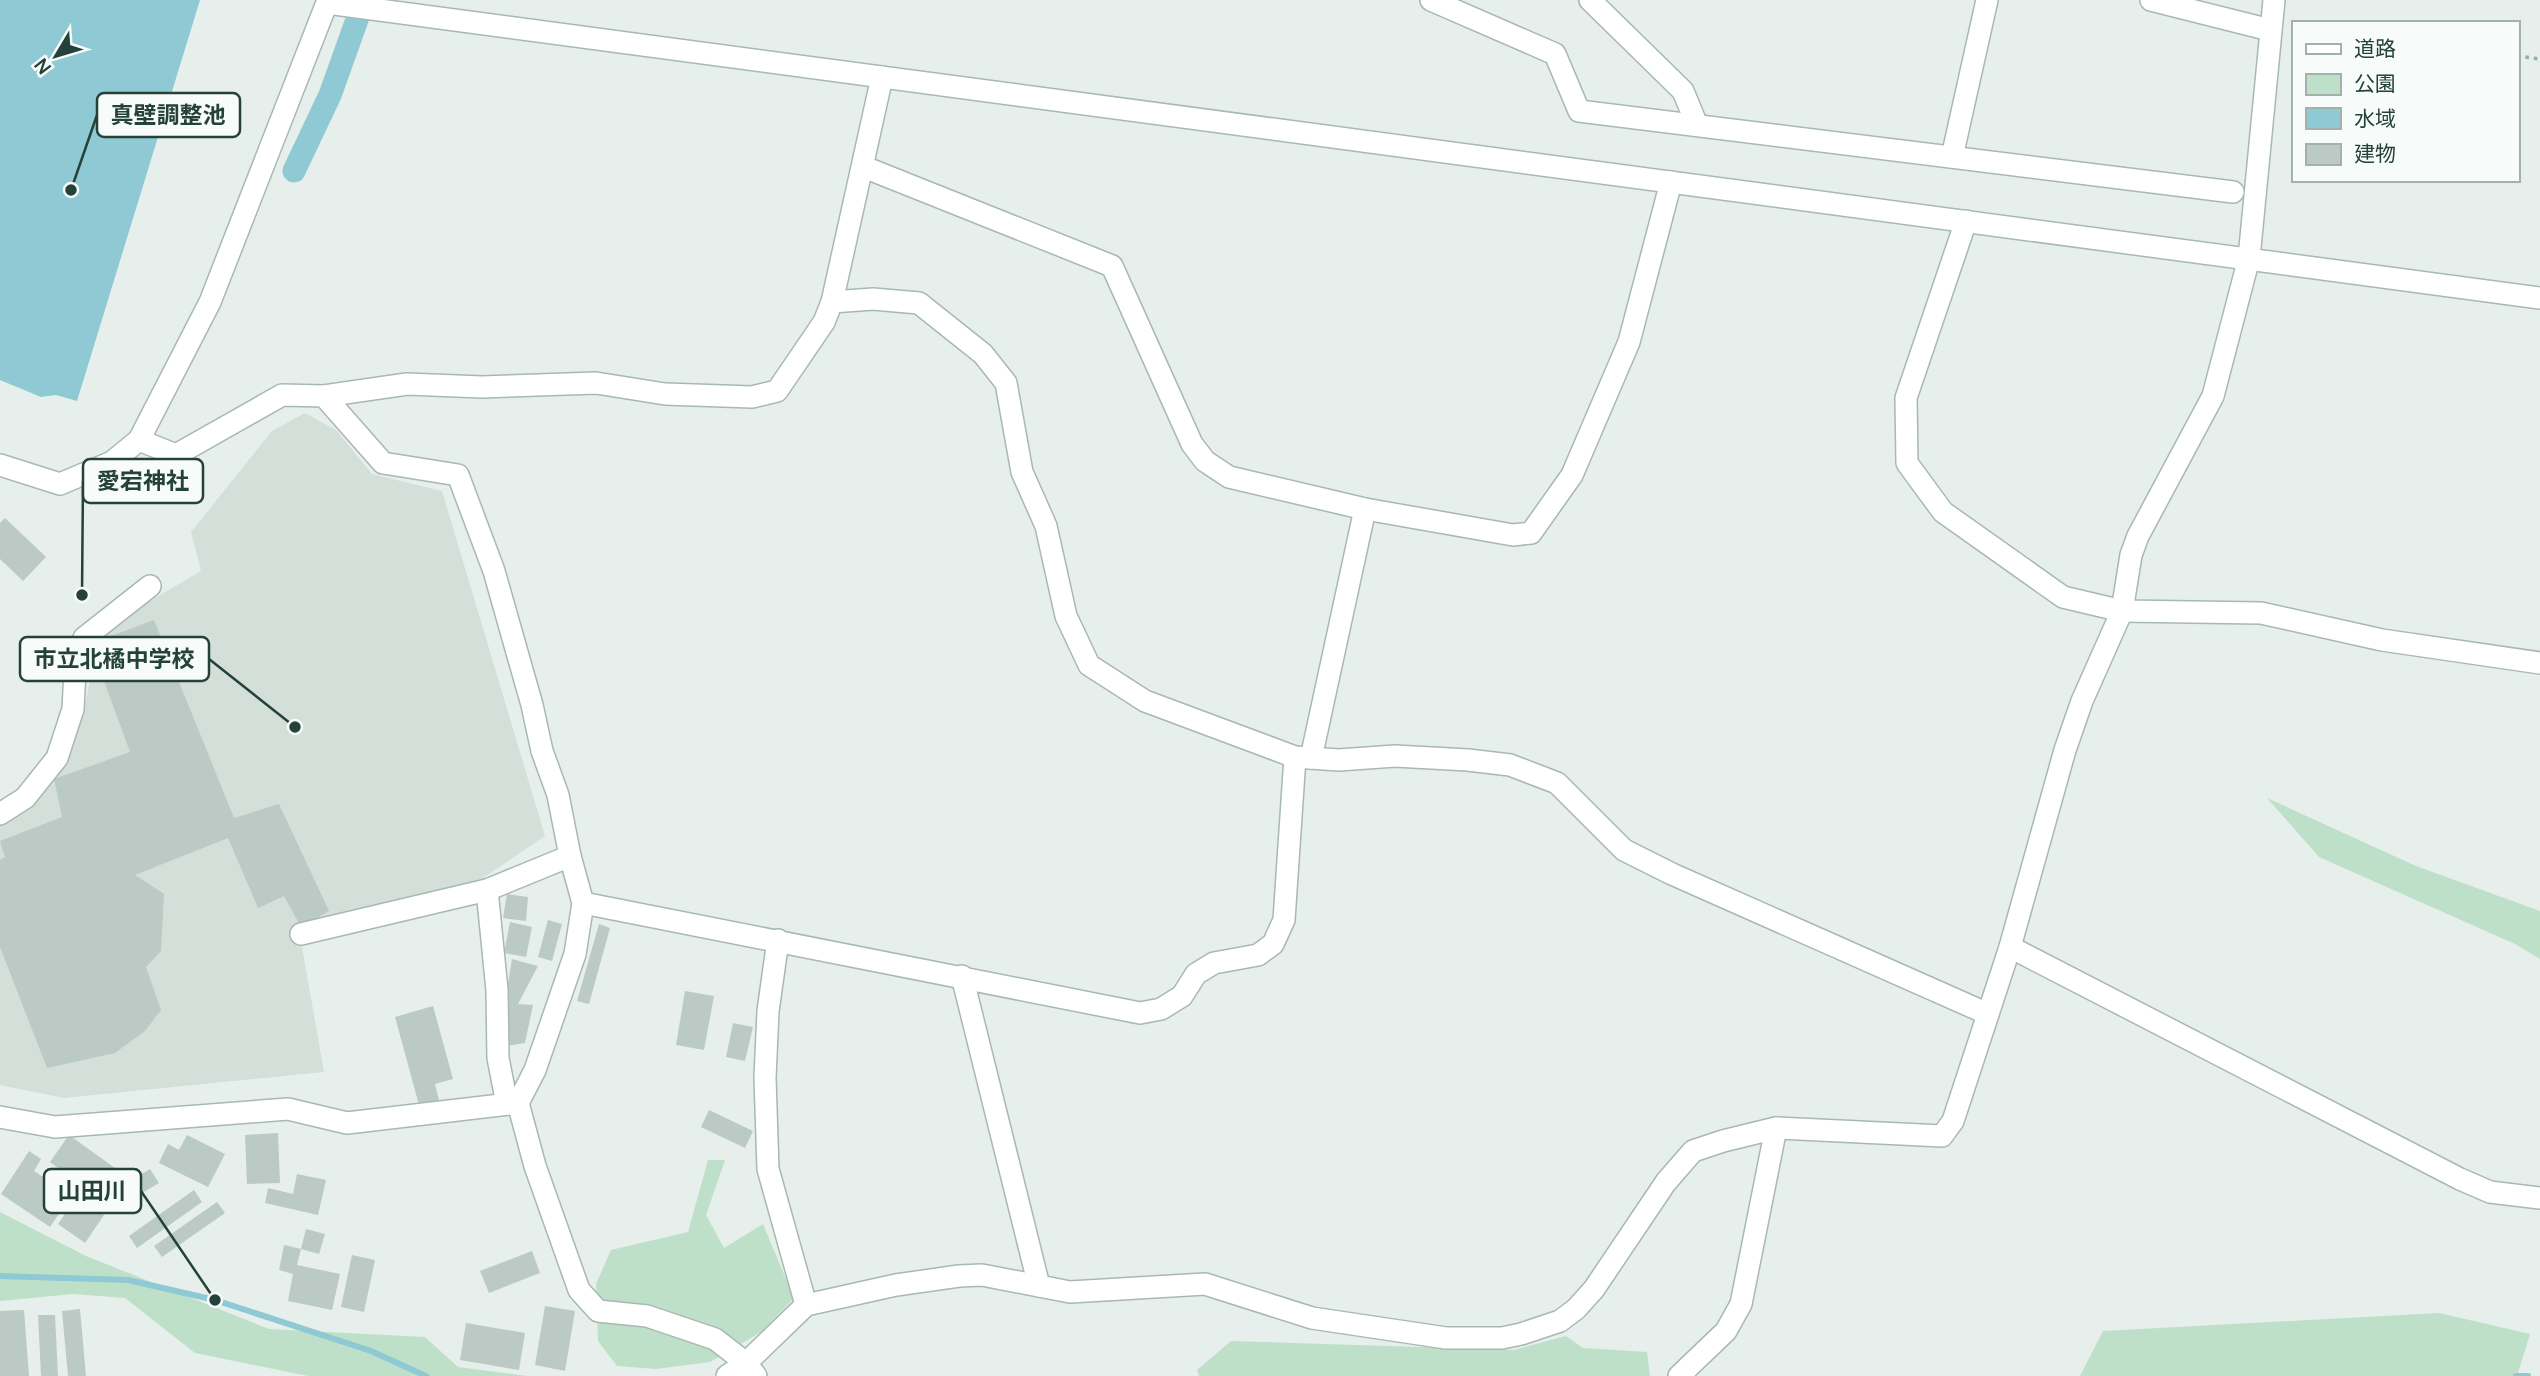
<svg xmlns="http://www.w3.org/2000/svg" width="2540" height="1376" font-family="Manrope,'Noto Sans JP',sans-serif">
	<rect width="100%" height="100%" fill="#e6efeb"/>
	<polygon fill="#d4dfda" points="305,413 336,430 372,474 442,491 545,836 483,878 460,889 339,914 301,927 302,947 324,1072 64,1098 0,1085 0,825 42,791 69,757 87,697 95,643 133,611 201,571 191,532 272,431"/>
	<g fill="#bfe0c8">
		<polygon points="2267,798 2416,866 2540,911 2540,959 2515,944 2319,857"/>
		<polygon points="708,1160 725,1160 706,1215 724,1248 763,1224 794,1298 761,1332 710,1362 656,1369 617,1366 598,1341 596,1284 611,1250 688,1232"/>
		<polygon points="0,1212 86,1256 269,1329 425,1337 458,1367 528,1376 308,1376 195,1353 125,1298 73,1294 0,1301"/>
		<polygon points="2439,1313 2530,1334 2517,1376 2080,1376 2103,1331"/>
		<polygon points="1566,1336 1583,1348 1647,1352 1650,1376 1199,1376 1197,1370 1231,1341 1514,1350"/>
	</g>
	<polygon fill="#8ec9d4" points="0,0 200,0 77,401 56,395 41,397 0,380"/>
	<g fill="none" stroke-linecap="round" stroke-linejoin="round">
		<g stroke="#8ec9d4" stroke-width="6">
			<polyline points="0,1276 128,1280 215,1300 371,1351 426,1376"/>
			<polyline points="2516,1376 2528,1376"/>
		</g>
		<polyline stroke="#8ec9d4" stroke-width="23" points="294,171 330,95 364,0"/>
	</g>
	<g fill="#bbcac4">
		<polygon points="5,518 46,557 23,581 0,559 0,523"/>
		<polygon points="154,620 234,818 279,804 329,911 301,927 284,896 258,908 228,838 135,875 164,894 161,951 146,967 161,1010 145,1031 115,1053 47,1068 0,947 0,860 5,857 0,841 62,817 54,779 130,752 104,681 119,671 106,638"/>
		<polygon points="507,894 528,897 526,921 503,918"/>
		<polygon points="548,920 562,924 552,961 538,957"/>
		<polygon points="510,922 532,927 526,957 504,953"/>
		<polygon points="599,924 610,928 589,1004 577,1001"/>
		<polygon points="512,959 538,966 518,1004 533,1005 525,1043 506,1046 505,1003"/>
		<polygon points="685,991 714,996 704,1050 676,1045"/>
		<polygon points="433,1006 453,1079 435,1084 439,1100 419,1105 395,1017"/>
		<polygon points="733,1023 753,1027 745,1061 726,1057"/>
		<polygon points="709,1110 753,1131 745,1148 701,1127"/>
		<polygon points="278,1133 280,1183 247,1184 245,1135"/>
		<polygon points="69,1135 115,1168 95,1195 50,1162"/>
		<polygon points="187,1135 225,1154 208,1187 159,1163 168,1144 179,1150"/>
		<polygon points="29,1151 41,1159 34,1171 71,1196 50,1227 1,1194"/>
		<polygon points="150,1169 159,1183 127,1202 118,1188"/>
		<polygon points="297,1174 326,1180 318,1215 265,1203 268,1188 293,1194"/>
		<polygon points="194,1190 202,1202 137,1248 129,1236"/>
		<polygon points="77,1197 104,1215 85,1243 58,1224"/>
		<polygon points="217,1202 225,1213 162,1257 154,1246"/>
		<polygon points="306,1229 325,1234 319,1254 301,1249"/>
		<polygon points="284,1245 301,1249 297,1265 340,1274 332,1310 288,1301 293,1274 279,1270"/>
		<polygon points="532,1251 540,1273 489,1293 480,1271"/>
		<polygon points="352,1255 375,1260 364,1312 341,1307"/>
		<polygon points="545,1306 575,1311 565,1371 535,1365"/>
		<polygon points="80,1309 86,1376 68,1376 62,1311"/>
		<polygon points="24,1310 29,1376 0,1376 0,1311"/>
		<polygon points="38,1315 55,1315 58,1376 41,1376"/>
		<polygon points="466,1323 525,1333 519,1370 460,1360"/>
	</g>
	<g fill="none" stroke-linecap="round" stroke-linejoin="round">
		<g stroke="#a8b8b2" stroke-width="24">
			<g id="minor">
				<polyline points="1431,0 1555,54 1579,111 2233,192"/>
				<polyline points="1590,0 1683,91 1697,125"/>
				<polyline points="2151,0 2270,30"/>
				<polyline points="327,3 2540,298"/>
				<polyline points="1952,157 1987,0"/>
				<polyline points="864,167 1112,266 1192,444 1205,461 1229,477 1365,509 1513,535 1531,533 1572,475 1629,342 1671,182"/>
				<polyline points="1966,221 1906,398 1907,463 1943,512 2063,597 2122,611 2261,613 2382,640 2540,663"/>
				<polyline points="832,302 882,77"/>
				<polyline points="324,396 407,384 482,387 596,383 665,394 752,397 777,391 824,322 832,302 873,299 919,303 983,354 1006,383 1022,472 1046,526 1066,616 1089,665 1145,701 1295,757 1339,760 1395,756 1468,760 1510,765 1557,783 1624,850 1672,874 1988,1014"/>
				<polyline points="139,440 176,455 282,395 324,396 383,463 458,475 494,571 532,705 542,751 558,795 570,856 583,903 575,954 535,1070 518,1103 535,1166 579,1290 598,1311 647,1316 715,1339 746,1363 756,1376"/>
				<polyline points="0,465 60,484 112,462 139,440 210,302 328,0"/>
				<polyline points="1311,758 1365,509"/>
				<polyline points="0,814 25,798 57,758 73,709 75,670 84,638 150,586"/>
				<polyline points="487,890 497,990 498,1058 507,1104"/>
				<polyline points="583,903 1140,1013 1161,1009 1182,996 1196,974 1214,963 1258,955 1273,944 1284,920 1295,757"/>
				<polyline points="301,934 487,890 570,856"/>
				<polyline points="778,940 768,1011 765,1078 768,1169 806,1305"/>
				<polyline points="2010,947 2460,1179 2490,1192 2540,1198"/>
				<polyline points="962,976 1039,1286"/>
				<polyline points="0,1117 55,1127 288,1109 347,1123 518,1103"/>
				<polyline points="727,1376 746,1363 806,1305 896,1285 959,1276 982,1275 1070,1292 1205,1284 1312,1318 1446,1338 1502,1338 1521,1334 1560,1321 1576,1309 1594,1289 1666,1182 1693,1151 1723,1141 1776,1128 1942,1136 1953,1121 2010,947 2065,750 2082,701 2122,611 2131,555 2138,536 2213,396 2249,258 2274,0"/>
				<polyline points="1679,1376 1726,1331 1741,1304 1776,1128"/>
			</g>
		</g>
		<polyline stroke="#86b3a5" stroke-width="3.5" stroke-dasharray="3.5 5" stroke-linecap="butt" points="2517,56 2540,59"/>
		<use href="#minor" stroke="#fff" stroke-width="21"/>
	</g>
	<path fill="none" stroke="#24423a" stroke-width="2.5" d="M71 190L97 115M82 595L83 481M295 727L209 659M215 1300L141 1191"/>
	<g fill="#24423a" stroke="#f7fbf9" stroke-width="2.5">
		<circle cx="71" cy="190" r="7"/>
		<circle cx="82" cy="595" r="7"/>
		<circle cx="295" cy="727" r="7"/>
		<circle cx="215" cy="1300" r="7"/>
	</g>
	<g fill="#f7fbf9" stroke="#24423a" stroke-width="2.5">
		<rect x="97" y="93" width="143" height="44" rx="7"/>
		<rect x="83" y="459" width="120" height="44" rx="7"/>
		<rect x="20" y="637" width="189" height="44" rx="7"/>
		<rect x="44" y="1169" width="97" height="44" rx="7"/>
	</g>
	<g font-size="23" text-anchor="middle" font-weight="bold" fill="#24423a">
		<text x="168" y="123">真壁調整池</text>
		<text x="143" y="489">愛宕神社</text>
		<text x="114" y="667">市立北橘中学校</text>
		<text x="92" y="1199">山田川</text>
	</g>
	<rect x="2292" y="21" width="228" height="161" fill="#f7fbf9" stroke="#a3b1ad" stroke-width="2"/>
	<rect x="2306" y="44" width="35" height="10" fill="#ffffff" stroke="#a3b1ad" stroke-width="2"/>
	<text x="2354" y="56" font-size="21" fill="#24423a">道路</text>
	<rect x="2306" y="74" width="35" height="21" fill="#bfe0c8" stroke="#a3b1ad" stroke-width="2"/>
	<text x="2354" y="91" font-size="21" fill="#24423a">公園</text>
	<rect x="2306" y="108" width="35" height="21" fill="#8ec9d4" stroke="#a3b1ad" stroke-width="2"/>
	<text x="2354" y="126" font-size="21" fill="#24423a">水域</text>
	<rect x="2306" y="144" width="35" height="21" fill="#bbcac4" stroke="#a3b1ad" stroke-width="2"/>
	<text x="2354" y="161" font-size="21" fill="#24423a">建物</text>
	<g transform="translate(56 56) rotate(232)" stroke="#f7fbf9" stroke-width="5" paint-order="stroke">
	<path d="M0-5L12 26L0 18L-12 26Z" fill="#24423a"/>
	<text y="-10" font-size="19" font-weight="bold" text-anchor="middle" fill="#24423a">N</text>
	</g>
</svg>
